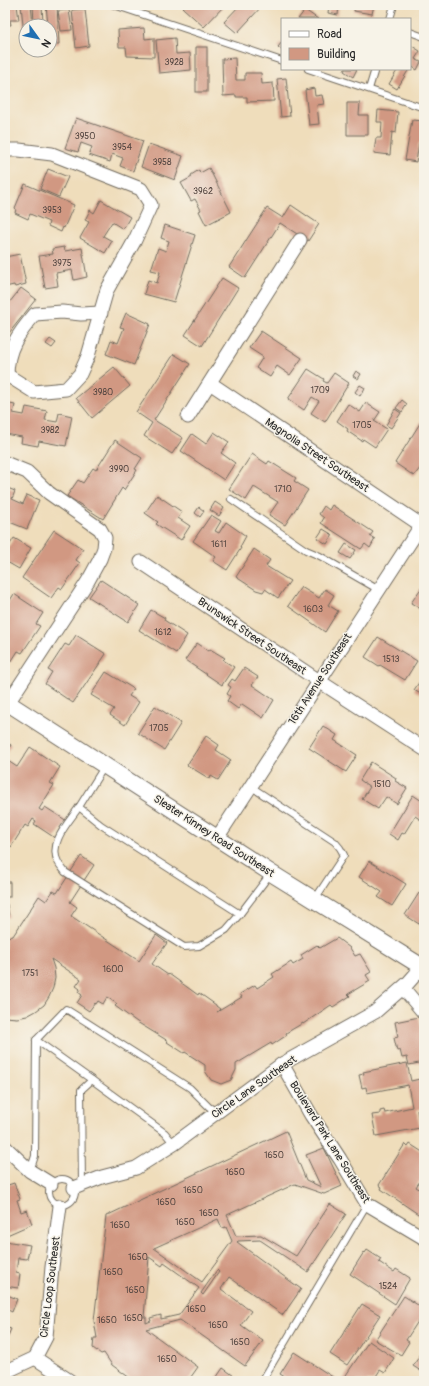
<svg xmlns="http://www.w3.org/2000/svg" width="429" height="1386" font-family="Pangolin,sans-serif">
	<rect width="100%" height="100%" fill="#f7f3e8"/>
	<filter id="ink" filterUnits="userSpaceOnUse"><feTurbulence type="fractalNoise" baseFrequency=".025" numOctaves="2"/><feDisplacementMap in="SourceGraphic" scale="8" xChannelSelector="R" yChannelSelector="G"/><feConvolveMatrix kernelMatrix="1 2 1 2 8 2 1 2 1" color-interpolation-filters="sRGB"/></filter>
	<filter id="wash" filterUnits="userSpaceOnUse"><feTurbulence type="fractalNoise" baseFrequency=".012" numOctaves="4" result="noise"/><feDisplacementMap in="SourceGraphic" scale="16" xChannelSelector="R" yChannelSelector="G"/><feGaussianBlur stdDeviation="0.9" result="paint"/><feColorMatrix in="noise" values="0 0 0 0 0 0 0 0 0 0 0 0 0 0 0 0 0 1.4 0 .05"/><feComposite in="paint" operator="in"/></filter>
	<g filter="url(#wash)">
		<rect width="100%" height="100%" fill="#efddbb"/>
		<g id="blocks">
			<g fill="#d19882" fill-rule="evenodd">
				<polygon points="5,5 17,5 19,20 10,20 11,25 5,25"/>
				<polygon points="21,5 31,5 33,26 26,26 26,35 24,35"/>
				<polygon points="33,5 42,5 43,23 34,23"/>
				<polygon points="46,5 57,5 59,44 50,44 50,26 48,26"/>
				<polygon points="186,5 225,5 204,27 183,8"/>
				<polygon points="240,5 246,5 249,7 251,5 263,5 237,33 224,22"/>
				<polygon points="329,5 339,5 338,15 328,13"/>
				<polygon points="355,5 374,5 372,14 354,11"/>
				<polygon points="85,9 89,46 76,48 72,10"/>
				<polygon points="69,10 72,30 61,31 58,11"/>
				<polygon points="305,10 318,19 298,19"/>
				<polygon points="144,28 145,39 154,38 154,57 127,56 126,47 119,47 118,30"/>
				<polygon points="175,38 176,54 190,53 191,70 159,73 156,40"/>
				<polygon points="282,42 282,50 278,47"/>
				<polygon points="412,46 420,51 415,59 421,62 417,70 411,66 410,68 410,49"/>
				<rect x="196" y="47" width="11" height="45"/>
				<polygon points="235,58 236,80 245,80 245,73 261,73 262,84 273,83 274,101 247,102 247,97 236,97 236,95 223,96 222,59"/>
				<polygon points="345,69 357,69 353,77 344,71"/>
				<polygon points="398,69 409,69 397,89 389,84"/>
				<polygon points="286,78 290,116 281,117 277,79"/>
				<polygon points="314,88 315,96 322,95 324,104 317,105 319,124 309,125 305,90"/>
				<polygon points="347,103 360,103 359,115 368,115 368,135 347,135"/>
				<polygon points="378,110 398,112 396,133 392,132 390,155 374,153 376,138 381,138 382,122 377,122"/>
				<polygon points="76,118 143,141 133,171 120,166 123,158 112,154 110,162 89,155 92,147 81,143 78,152 65,148"/>
				<polygon points="412,120 424,121 422,144 419,143 416,162 405,160"/>
				<polygon points="149,144 183,156 175,180 141,167"/>
				<polygon points="209,168 231,212 206,225 199,211 201,210 195,199 191,201 181,183 192,177 191,175 199,170 200,173"/>
				<polygon points="48,169 68,177 59,197 40,189"/>
				<polygon points="25,184 74,205 64,228 63,227 61,232 48,226 49,222 30,214 28,219 15,213 16,209 15,208"/>
				<polygon points="101,200 130,217 123,229 112,222 103,236 112,241 105,253 80,238 89,222 85,220 90,210 94,213"/>
				<polygon points="291,205 319,224 308,241 280,223 245,278 229,267 267,208 283,218"/>
				<polygon points="165,225 195,235 174,302 144,294 148,280 157,283 160,272 151,270 158,248 166,251 169,241 161,238"/>
				<polygon points="64,247 65,251 82,248 87,277 74,280 72,270 56,273 58,286 45,288 39,256 53,254 52,249"/>
				<polygon points="20,254 26,284 15,287 14,285 5,287 5,257"/>
				<polygon points="222,278 238,288 202,346 185,335"/>
				<polygon points="21,288 36,299 9,333 5,330 5,308"/>
				<polygon points="126,313 150,324 134,365 106,354 111,340 118,343 124,328 120,327"/>
				<polygon points="261,331 302,358 290,375 277,366 270,377 256,368 263,357 249,348"/>
				<polygon points="50,339 56,343 52,348 46,344"/>
				<polygon points="174,354 190,364 154,420 183,438 172,454 144,436 152,423 136,412"/>
				<polygon points="114,367 130,386 92,418 76,398"/>
				<polygon points="308,369 324,379 323,381 327,383 334,373 349,383 325,422 311,413 319,401 312,397 304,410 288,399"/>
				<polygon points="356,371 361,374 358,379 353,376"/>
				<polygon points="360,385 365,388 360,396 355,392"/>
				<polygon points="402,400 407,404 402,412 396,408"/>
				<polygon points="5,403 15,405 13,413 24,415 26,407 47,411 45,420 57,422 59,413 72,416 66,446 39,441 38,446 21,443 22,437 5,434"/>
				<polygon points="366,403 380,412 374,421 387,429 375,447 363,439 362,441 347,431 348,429 337,421 348,404 360,412"/>
				<polygon points="395,409 401,413 391,428 386,425"/>
				<polygon points="424,417 424,463 414,476 395,463"/>
				<polygon points="214,432 229,442 221,453 235,463 224,480 181,451 192,434 206,444"/>
				<polygon points="115,440 142,458 135,469 137,470 124,490 122,488 103,519 67,496 78,480 83,483 93,468 96,470"/>
				<polygon points="252,454 267,464 269,461 296,478 294,481 308,490 285,525 269,515 278,502 254,487 246,500 229,489"/>
				<polygon points="5,487 15,491 12,499 23,504 27,495 39,500 27,529 7,521 5,526"/>
				<polygon points="157,495 182,512 178,518 190,526 181,540 156,524 158,522 145,513"/>
				<polygon points="215,502 224,508 219,516 210,510"/>
				<polygon points="332,505 373,532 370,536 375,539 370,548 365,544 361,549 321,523 324,518 319,514 324,506 329,510"/>
				<polygon points="199,507 204,511 200,517 195,513"/>
				<polygon points="211,515 221,521 215,531 219,533 226,522 246,536 240,547 241,548 227,570 213,561 216,557 193,541"/>
				<polygon points="323,529 333,535 327,544 317,538"/>
				<polygon points="54,530 83,549 76,560 80,563 62,589 59,587 51,598 22,578"/>
				<polygon points="14,538 31,548 19,569 7,562 5,566 5,552"/>
				<polygon points="346,544 356,550 350,559 340,553"/>
				<polygon points="254,549 270,560 266,566 290,581 278,598 265,589 263,592 256,590 236,577"/>
				<polygon points="101,580 139,605 128,622 89,597"/>
				<polygon points="424,584 424,611 411,603"/>
				<polygon points="301,587 319,598 325,589 334,595 328,605 338,611 325,632 288,606"/>
				<polygon points="14,594 43,613 36,624 40,626 22,653 18,651 11,662 5,658 5,608"/>
				<polygon points="151,610 165,618 164,620 187,635 176,653 139,630"/>
				<polygon points="76,635 106,654 73,703 45,684 52,672 48,670 65,644 69,646"/>
				<polygon points="378,637 417,661 405,680 380,665 379,666 365,657"/>
				<polygon points="197,643 209,651 210,649 225,658 223,660 234,667 222,685 185,660"/>
				<polygon points="244,668 258,677 252,685 274,700 263,718 242,704 238,709 227,701 230,696 227,694 231,687 228,685 232,679 235,681"/>
				<polygon points="106,672 134,689 129,696 139,702 125,725 110,715 114,709 91,695"/>
				<polygon points="424,675 424,696 414,690"/>
				<polygon points="155,706 181,723 164,750 138,733"/>
				<polygon points="323,726 337,735 334,740 357,755 346,772 309,748"/>
				<polygon points="206,736 219,745 216,750 231,760 218,780 211,776 210,779 187,765"/>
				<polygon points="5,741 11,745 5,755"/>
				<polygon points="30,747 60,767 50,783 54,785 39,809 42,811 45,807 67,821 55,838 34,824 36,821 33,819 28,827 25,825 11,847 5,843 5,759 17,767"/>
				<polygon points="371,762 396,778 395,781 407,788 397,804 386,797 378,809 362,799 370,787 360,780"/>
				<polygon points="413,795 422,801 424,799 424,822 415,816 404,834 402,833 398,840 389,834"/>
				<polygon points="81,856 94,865 70,902 77,907 71,916 139,961 156,935 167,943 152,964 168,975 169,974 198,995 199,993 216,1005 216,1006 220,1009 217,1012 242,997 240,994 255,985 257,988 274,977 272,974 291,962 293,965 303,959 301,955 317,945 320,948 337,938 350,948 355,956 360,954 371,972 366,975 370,981 348,994 350,996 333,1007 331,1005 303,1024 303,1023 286,1033 287,1035 272,1045 271,1043 236,1064 236,1070 231,1080 221,1084 211,1080 205,1071 205,1065 185,1052 184,1053 167,1042 168,1041 137,1022 115,1006 117,1004 107,997 103,1004 98,1001 96,1004 95,1003 89,1011 77,1003 82,995 78,992 80,989 76,986 81,979 51,959 54,968 55,978 53,988 49,997 44,1005 36,1011 27,1016 17,1018 5,1017 5,937 13,936 39,896 46,901 53,891 57,893"/>
				<polygon points="369,861 406,884 392,906 378,897 382,892 359,877"/>
				<rect x="5" y="882" width="5" height="15"/>
				<polygon points="419,893 424,896 424,919 422,918 419,924 405,915"/>
				<polygon points="7,904 9,917 5,918 5,905"/>
				<polygon points="419,1017 424,1043 424,1062 409,1065 407,1057 402,1058 400,1050 397,1051 394,1038 398,1037 395,1022"/>
				<polygon points="407,1063 411,1081 424,1078 424,1108 417,1110 420,1128 376,1136 372,1115 380,1114 380,1111 384,1110 385,1113 412,1107 408,1085 367,1093 366,1087 362,1088 359,1075 364,1074 363,1072"/>
				<path d="M286 1131 306 1180 321 1187 306 1155 324 1148 342 1186 324 1194 295 1184 227 1215 236 1236 261 1235 296 1256 330 1204 346 1214 308 1272 260 1240 238 1241 237 1242 301 1289 283 1315 229 1277 221 1289 251 1311 241 1325 263 1341 245 1366 180 1320 146 1329 198 1367 188 1381H134L112 1365 104 1353 101 1354 93 1348 94 1338H97L94 1321 106 1216ZM218 1219 222 1228 226 1227 232 1241 202 1282 154 1248ZM149 1257 162 1266 164 1263 199 1288 179 1315 161 1319V1315L150 1318 151 1321 146 1323V1317H144ZM217 1270 219 1272 203 1295 201 1293Z"/>
				<polygon points="405,1144 408,1147 410,1144 424,1153 424,1175 416,1187 424,1192 424,1218 381,1189 382,1187 379,1185"/>
				<polygon points="14,1183 20,1199 17,1200 21,1212 27,1210 32,1224 7,1235 7,1234 5,1234 5,1186"/>
				<polygon points="5,1241 30,1245 27,1259 18,1258 16,1273 20,1274 18,1288 5,1286"/>
				<polygon points="367,1250 381,1259 379,1262 394,1272 396,1269 410,1278 395,1304 350,1274 364,1252 365,1253"/>
				<polygon points="5,1294 17,1299 12,1312 8,1310 5,1317"/>
				<polygon points="404,1296 424,1309 424,1312 406,1340 409,1342 401,1355 375,1340"/>
				<polygon points="362,1304 380,1315 347,1365 330,1354"/>
				<polygon points="5,1327 11,1329 5,1343"/>
				<polygon points="369,1341 394,1358 385,1373 380,1370 373,1381 342,1381"/>
				<polygon points="424,1349 424,1373 413,1366"/>
				<polygon points="294,1352 339,1381 291,1381 280,1374"/>
				<polygon points="223,1368 241,1381 214,1381"/>
			</g>
		</g>
	</g>
	<g filter="url(#ink)">
		<use href="#blocks" fill-opacity="0" stroke="#70695d" stroke-width="1"/>
		<g fill="none" stroke-linecap="round" stroke-linejoin="round">
			<g stroke="#70695d" stroke-width="8">
				<g id="service">
					<polyline points="114,5 282,61"/>
					<polyline points="390,19 394,5"/>
					<polyline points="410,32 424,37"/>
					<polyline points="308,69 424,108"/>
					<polyline points="369,89 375,69"/>
					<polyline points="231,499 306,550 320,556 379,590"/>
					<polyline points="104,767 79,807 101,825 240,914 271,873"/>
					<polyline points="250,786 335,842 340,848 344,855 315,899"/>
					<path d="M79 807C69 822 48 843 58 862 60 866 63 869 65 872L184 947 199 946 226 930 240 914"/>
					<polyline points="36,1040 92,1080"/>
					<polyline points="30,1171 35,1156 36,1040 66,1009 190,1088 209,1107 218,1112"/>
					<circle cx="62" cy="1192" r="13"/>
					<polyline points="82,1185 81,1090 92,1080 165,1133 174,1144"/>
					<polyline points="262,1381 367,1204"/>
				</g>
			</g>
			<g stroke="#70695d" stroke-width="15">
				<g id="minor">
					<polyline points="5,150 19,150 52,154 141,189 151,205 135,240 107,290 88,356 80,374 66,389 34,392 7,375"/>
					<path d="M7 375C7 349 18 334 35 314L62 312 81 314 101 313"/>
					<polyline points="210,383 424,527"/>
					<polyline points="188,417 300,240"/>
					<polyline points="5,463 27,472 49,493 100,529 105,538 104,548 100,559 88,581 8,703"/>
					<polyline points="141,562 319,681 424,749"/>
					<polyline points="217,838 424,521"/>
					<polyline points="403,988 424,1013"/>
					<polyline points="282,1064 311,1115 340,1159 367,1204 424,1238"/>
					<polyline points="5,1147 30,1171 51,1184"/>
					<polyline points="74,1188 102,1177 136,1168 174,1144 282,1064 375,1012 408,983 422,967"/>
					<polyline points="35,1358 70,1381"/>
					<polyline points="5,1372 35,1358 46,1337 52,1267 60,1206"/>
				</g>
			</g>
			<g stroke="#70695d" stroke-width="18">
				<polyline id="tertiary" points="5,701 271,873 424,968"/>
			</g>
			<use href="#service" stroke="#fff" stroke-width="6"/>
			<use href="#minor" stroke="#fff" stroke-width="13"/>
			<use href="#tertiary" stroke="#fff" stroke-width="16"/>
		</g>
	</g>
	<g text-anchor="middle" dominant-baseline="central" stroke-width="3" stroke-linejoin="round" paint-order="stroke">
		<g font-size="9" fill="#544641">
			<text x="174" y="62">3928</text>
			<text x="85" y="136">3950</text>
			<text x="122" y="147">3954</text>
			<text x="162" y="162">3958</text>
			<text x="203" y="191">3962</text>
			<text x="52" y="210">3953</text>
			<text x="62" y="263">3975</text>
			<text x="320" y="390">1709</text>
			<text x="103" y="392">3980</text>
			<text x="362" y="425">1705</text>
			<text x="50" y="430">3982</text>
			<text x="119" y="469">3990</text>
			<text x="283" y="489">1710</text>
			<text x="219" y="544">1611</text>
			<text x="313" y="609">1603</text>
			<text x="163" y="632">1612</text>
			<text x="391" y="659">1513</text>
			<text x="159" y="728">1705</text>
			<text x="382" y="784">1510</text>
			<text x="113" y="969">1600</text>
			<text x="30" y="973">1751</text>
			<text x="274" y="1155">1650</text>
			<text x="235" y="1172">1650</text>
			<text x="193" y="1190">1650</text>
			<text x="166" y="1202">1650</text>
			<text x="209" y="1213">1650</text>
			<text x="185" y="1222">1650</text>
			<text x="120" y="1225">1650</text>
			<text x="138" y="1257">1650</text>
			<text x="113" y="1272">1650</text>
			<text x="388" y="1286">1524</text>
			<text x="135" y="1290">1650</text>
			<text x="196" y="1309">1650</text>
			<text x="133" y="1318">1650</text>
			<text x="107" y="1320">1650</text>
			<text x="218" y="1325">1650</text>
			<text x="240" y="1342">1650</text>
			<text x="167" y="1359">1650</text>
		</g>
		<g font-size="11" fill="#2b2b2b" stroke="#f7f3e8">
			<text transform="translate(317 455) rotate(34)">Magnolia Street Southeast</text>
			<text transform="translate(252 636) rotate(34)">Brunswick Street Southeast</text>
			<text transform="translate(320 679) rotate(-57)">16th Avenue Southeast</text>
			<text transform="translate(214 836) rotate(33)">Sleater Kinney Road Southeast</text>
			<text transform="translate(254 1087) rotate(-35)">Circle Lane Southeast</text>
			<text transform="translate(330 1142) rotate(58)">Boulevard Park Lane Southeast</text>
			<text transform="translate(50 1287) rotate(-83)">Circle Loop Southeast</text>
		</g>
	</g>
	<rect width="429" height="1386" fill="none" stroke="#f7f3e8" stroke-width="20"/>
	<rect x="281" y="18" width="130" height="52" fill="#f7f3e8" stroke="#a5a39c"/>
	<rect x="289" y="31" width="20" height="6" fill="#ffffff" stroke="#a5a39c"/>
	<text x="317" y="38" font-size="12" fill="#2b2b2b">Road</text>
	<rect x="289" y="48" width="20" height="12" fill="#d19882" stroke="#a5a39c"/>
	<text x="317" y="58" font-size="12" fill="#2b2b2b">Building</text>
	<g transform="translate(38 38) rotate(123)"><circle r="19" fill="#f7f3e8" stroke="#a5a39c"/>
	<path d="M0-3L7 15L0 10L-7 15Z" fill="#1f6fb2"/>
	<text y="-6" font-size="11" font-weight="bold" text-anchor="middle" fill="#2b2b2b">N</text>
	</g>
</svg>
